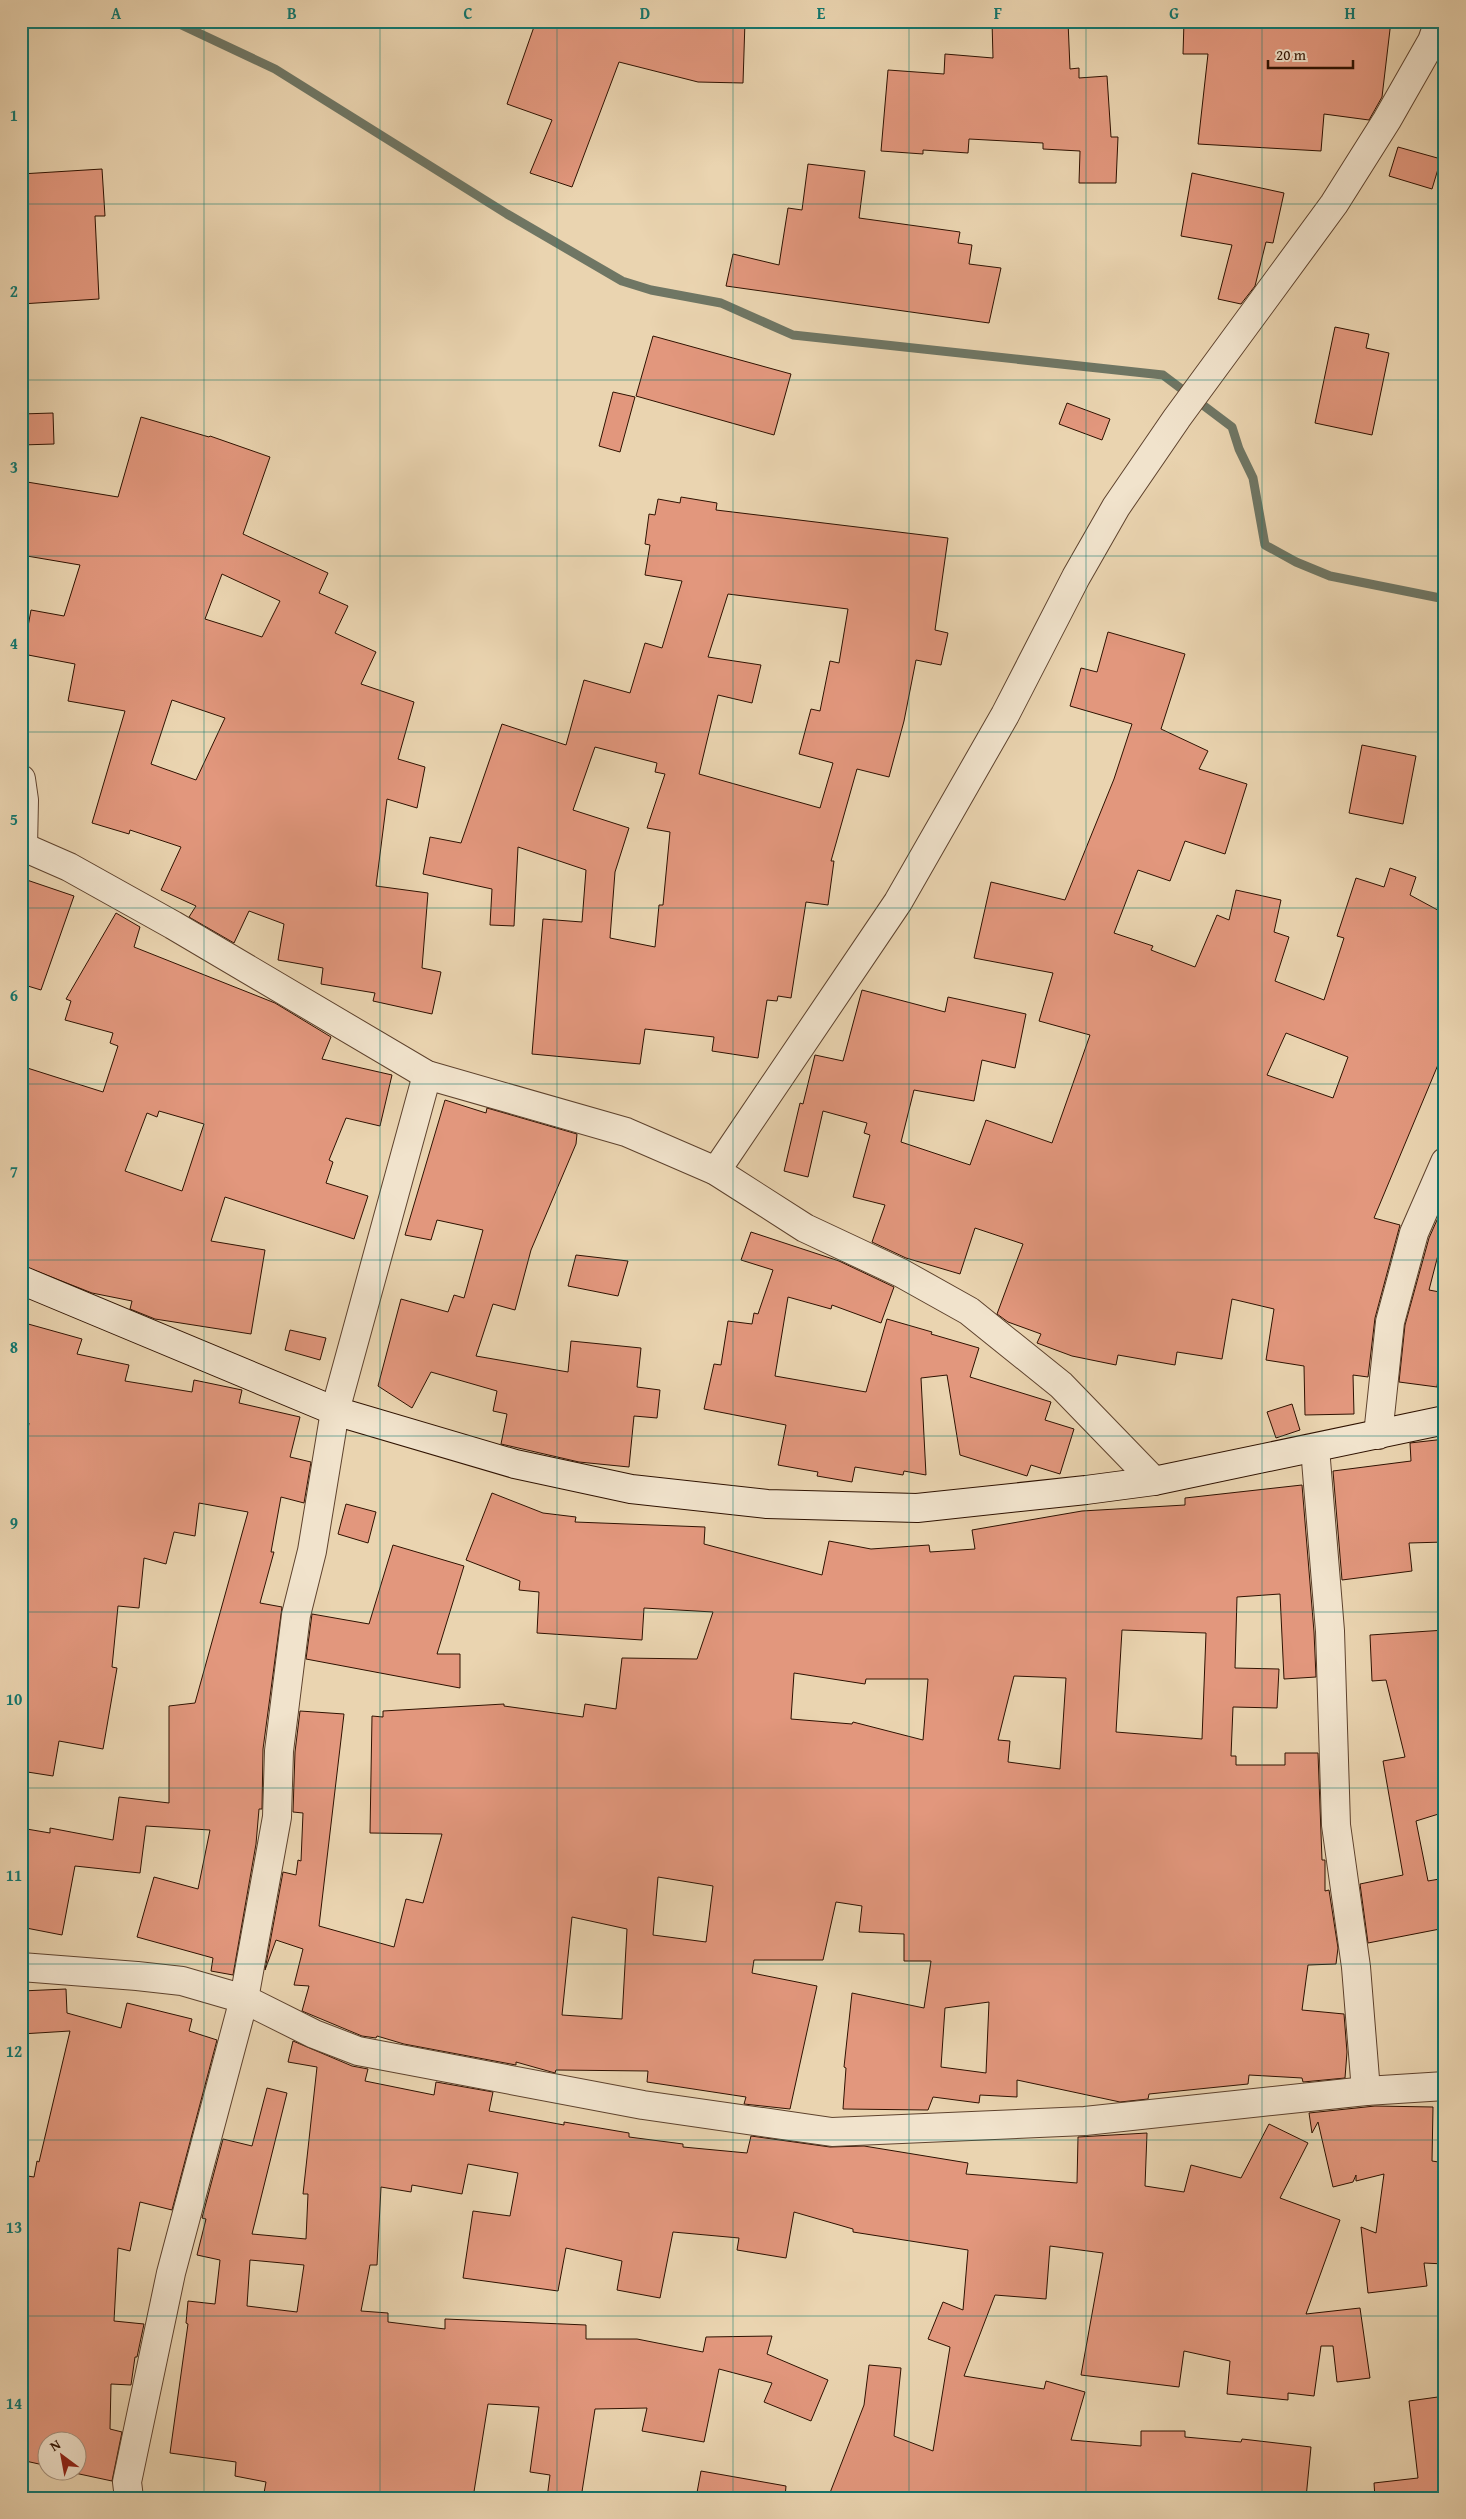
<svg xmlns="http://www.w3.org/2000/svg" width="1466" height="2519" font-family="'Gentium Book Plus',serif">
	<rect width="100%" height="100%" fill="#ead4b0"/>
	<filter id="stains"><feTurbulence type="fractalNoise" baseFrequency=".004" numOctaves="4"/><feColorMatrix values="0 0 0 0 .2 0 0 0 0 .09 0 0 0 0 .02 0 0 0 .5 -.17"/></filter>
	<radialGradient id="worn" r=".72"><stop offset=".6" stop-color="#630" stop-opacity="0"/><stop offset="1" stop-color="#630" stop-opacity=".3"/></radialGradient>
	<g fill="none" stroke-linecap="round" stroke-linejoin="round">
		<polyline stroke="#6f7664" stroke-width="9" points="173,21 275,69 507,214 622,281 651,290 721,303 793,335 1163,375 1232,427 1239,449 1253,478 1265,545 1296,562 1330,576 1445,599"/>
	</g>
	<g fill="#e2977d" stroke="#2f1201" fill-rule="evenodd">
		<polygon points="536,21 745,21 743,83 698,82 619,62 572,187 530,173 552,120 507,104"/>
		<polygon points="992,21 1068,21 1070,69 1079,68 1079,78 1107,76 1111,137 1118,137 1116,183 1079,183 1080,151 1043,149 1043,143 969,139 968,153 923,150 923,154 881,151 888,70 944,74 945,54 993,58"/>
		<polygon points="1184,21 1391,21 1382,97 1369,120 1324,114 1321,151 1198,144 1208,54 1183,54"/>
		<polygon points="1398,147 1441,159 1432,189 1389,176"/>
		<polygon points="808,164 865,171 859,218 960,232 958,243 972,245 969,264 1001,268 989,323 726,286 733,254 779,265 788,208 802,210"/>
		<polygon points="102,169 105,216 95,216 99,299 21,304 21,174"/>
		<polygon points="1192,173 1284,193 1273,243 1266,242 1255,286 1241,304 1218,299 1232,245 1181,236"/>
		<polygon points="1335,327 1369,334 1366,348 1389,353 1372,435 1315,423"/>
		<polygon points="653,336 791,374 774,435 636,396"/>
		<polygon points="613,392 635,397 620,452 599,446"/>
		<polygon points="1067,403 1110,419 1102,440 1059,424"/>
		<polygon points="53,413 54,444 21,445 21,414"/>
		<path d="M141 417 209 437 210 436 270 457 243 534 328 573 319 593 348 606 335 633 376 652 361 684 414 702 398 759 425 767 417 808 387 799 376 886 428 893 422 968 441 972 432 1014 373 1001 375 993 321 984 323 968 278 960 284 924 249 911 234 943 189 917 196 906 161 890 181 847 130 830 129 834 92 823 125 711 68 701 75 664 23 654 31 610 64 616 80 565 21 555V481L118 497ZM222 574 280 601 262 637 205 619ZM172 700 225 718 196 780 151 764Z"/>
		<path d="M681 497 717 503 716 510 948 538 935 630 948 633 941 665 916 660 904 721 889 777 857 769 831 861H834L828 905 806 902 791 998 778 996 777 1001 767 1000 758 1058 712 1051 714 1037 645 1029 640 1064 532 1054 543 919 582 922 586 870 518 847 514 926 490 925 492 889 423 874 430 837 461 843 502 724 566 745 584 680 630 693 645 643 662 648 682 581 645 575 650 545 645 544 649 514 655 515 658 499 680 503ZM728 594 848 609 839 663 830 661 820 711 811 709 799 754 833 763 820 808 699 774 718 695 752 703 761 665 708 657ZM595 747 657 763 655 772 665 774 647 828 670 832 663 905H659L655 947 610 938 615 872 629 828 573 810Z"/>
		<path d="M1108 632 1185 654 1161 729 1208 751 1199 769 1247 784 1225 854 1185 841 1170 881 1138 870 1114 933 1153 946 1151 950 1195 967 1217 915 1229 920 1236 890 1281 900 1274 932 1289 937 1275 981 1324 1000 1344 938 1337 936 1356 878 1384 887 1390 868 1416 877 1410 895 1445 914V1048L1374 1218 1400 1225 1375 1318 1368 1377 1353 1375 1354 1414 1305 1415 1304 1366 1266 1360 1274 1309 1232 1299 1222 1359 1177 1352 1175 1365 1118 1355 1116 1365 1072 1356 1037 1343 1041 1334 1008 1322 997 1314 1023 1244 975 1228 960 1274 906 1258 872 1242 885 1205 853 1197 870 1135 864 1133 867 1123 823 1111 808 1177 784 1171 800 1103 803 1104 815 1055 843 1061 862 990 945 1012 948 997 1026 1014 1015 1068 982 1060 974 1101 914 1090 901 1142 970 1165 986 1120 1052 1143 1090 1035 1039 1021 1053 973 974 958 991 882 1065 900 1114 779 1132 724 1070 706 1081 668 1097 672ZM1286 1033 1348 1057 1333 1098 1267 1075Z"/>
		<polygon points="1362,745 1416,756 1403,824 1349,813"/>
		<polygon points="21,878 74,896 41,990 21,984"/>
		<path d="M116 913 140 927 134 947 275 1003 331 1037 322 1059 392 1075 380 1126 346 1118 329 1160 333 1162 326 1183 368 1196 354 1239 225 1197 211 1241 265 1250 251 1334 155 1319 130 1309 132 1301 92 1293 21 1265V1066L103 1092 118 1046 110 1043 113 1033 65 1020 71 1001 66 999ZM159 1111 204 1124 182 1191 125 1171 147 1113 157 1117Z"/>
		<polygon points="445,1100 486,1113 487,1108 577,1134 576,1144 531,1250 515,1310 493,1304 476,1356 568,1372 571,1341 641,1348 637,1387 660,1390 657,1418 634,1416 629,1467 579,1462 501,1444 507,1414 493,1411 497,1391 431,1372 412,1408 378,1386 401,1299 448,1312 454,1295 464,1298 483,1230 437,1220 431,1240 405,1235"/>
		<polygon points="1445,1202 1445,1228 1429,1290 1445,1293 1445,1324 1437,1387 1399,1382 1405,1325 1429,1238"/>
		<polygon points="751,1232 839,1261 894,1287 881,1323 832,1305 831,1309 788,1297 775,1376 866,1392 887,1319 932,1332 931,1334 979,1348 970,1377 1051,1402 1045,1420 1074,1429 1060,1474 1031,1465 1027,1476 960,1455 947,1375 921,1378 926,1475 904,1471 903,1475 855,1467 852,1482 817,1476 818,1472 778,1465 786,1425 704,1409 714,1364 721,1365 728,1321 752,1324 754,1313 758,1314 773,1270 741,1260"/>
		<polygon points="576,1255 628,1261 618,1296 568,1286"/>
		<polygon points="21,1322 82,1339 77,1354 129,1365 125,1381 192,1392 194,1380 242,1390 239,1403 300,1417 290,1457 311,1462 304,1503 281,1497 271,1552 274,1552 260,1603 282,1607 263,1749 262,1809 259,1809 256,1844 233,1975 211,1971 213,1958 137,1937 154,1877 198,1889 210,1830 146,1826 140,1873 75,1866 62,1935 21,1927 21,1828 50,1833 50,1828 113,1840 119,1797 169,1803 169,1706 195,1703 248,1512 199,1503 195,1536 174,1532 166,1564 144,1558 139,1608 118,1606 112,1667 117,1668 103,1749 59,1741 53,1776 21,1771 22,1465 29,1423 21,1422"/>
		<polygon points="290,1330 326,1338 320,1360 285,1350"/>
		<polygon points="1292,1404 1300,1430 1276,1438 1267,1412"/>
		<polygon points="1445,1439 1445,1542 1409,1543 1412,1571 1342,1580 1333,1471 1411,1461 1410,1443"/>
		<path d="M1302 1485 1314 1632 1316 1677 1284 1679 1280 1594 1237 1597 1235 1668 1279 1669 1277 1708 1233 1707 1231 1756H1236V1765H1285V1753H1318L1322 1860H1325V1891L1329 1890 1338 1948 1336 1964 1308 1965 1302 2010 1344 2014 1347 2052 1345 2078 1303 2082 1302 2078 1249 2075 1248 2084 1149 2094 1148 2099 1120 2102 1017 2080V2097L980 2095 979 2103 933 2097 928 2110 843 2109 846 2068 844 2067 852 1993 924 2008 931 1961H904V1934L859 1932 862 1906 836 1902 823 1960H754L752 1973 817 1986 790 2109 744 2104 746 2097 647 2082 648 2071 556 2070 555 2073 516 2062V2065L404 2044 377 2036 376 2038 362 2036 302 2011 309 1986 294 1985 303 1949 276 1940 265 1970 283 1872 296 1875 298 1860 301 1861 303 1813 293 1812 295 1752 300 1711 344 1714 319 1926 394 1947 406 1899 423 1903 442 1834 370 1833 372 1716 383 1717V1711L504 1704V1706L583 1717 585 1704 616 1709 622 1658 697 1659 713 1612 644 1608 642 1640 537 1633 539 1592 519 1590 520 1581 466 1560 492 1493 543 1513 576 1517 575 1522 705 1527 704 1544 822 1575 829 1541 871 1549 929 1545 930 1552 975 1549 972 1530 1082 1511 1185 1505V1498ZM1122 1630 1206 1633 1202 1739 1116 1732ZM794 1673 865 1684 866 1679H928L923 1740 853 1722 852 1724 791 1719ZM1014 1676 1066 1678 1060 1769 1008 1762 1010 1741 998 1740ZM658 1877 713 1886 706 1942 653 1935ZM572 1917 627 1929 622 2019 562 2015ZM989 2002 986 2073 941 2067 945 2008Z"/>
		<polygon points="346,1504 376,1512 368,1543 338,1534"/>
		<polygon points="393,1545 464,1566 437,1654 460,1654 460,1688 306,1659 312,1614 369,1624"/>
		<polygon points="1445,1630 1445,1812 1416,1821 1428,1881 1445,1878 1445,1928 1368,1943 1360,1884 1403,1875 1383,1761 1405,1757 1386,1680 1372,1681 1370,1635"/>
		<polygon points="66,1989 67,2013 121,2028 127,2003 192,2019 189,2031 217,2040 172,2210 140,2202 130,2251 118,2248 114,2321 144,2324 137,2357 135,2357 131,2385 111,2384 110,2429 122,2432 112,2481 70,2472 78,2472 78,2442 48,2442 48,2466 21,2460 21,2175 34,2177 37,2161 39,2162 70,2031 21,2034 21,1991"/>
		<path d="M293 2041 352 2066 368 2069 365 2081 434 2095 436 2082 493 2092 489 2111 564 2125V2122L629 2133V2137L683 2144V2147L747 2153 751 2136 830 2147 864 2146 968 2163 966 2174 1077 2183 1078 2137 1147 2133 1145 2186 1184 2192 1191 2165 1241 2178 1269 2124 1308 2143 1280 2198 1340 2220 1306 2314 1360 2308 1370 2378 1337 2382 1333 2346H1321L1314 2396 1288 2393V2400L1227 2394 1230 2361 1184 2351 1179 2387 1081 2375 1103 2253 1050 2246 1046 2299 995 2295 964 2376 1044 2389 1046 2381 1085 2392 1071 2440 1141 2446V2431H1185V2437L1241 2442 1242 2439 1311 2447 1306 2498H828L864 2405 869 2365 901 2368 894 2436 933 2451 950 2347 928 2339 943 2302 963 2310 968 2250 853 2232V2229L794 2212 786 2258 737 2250 739 2238 673 2232 660 2298 617 2290 622 2261 566 2248 558 2291 463 2278 473 2211 510 2216 518 2173 468 2164 462 2194 412 2185 411 2192 381 2187 377 2265H370L361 2311 388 2313V2322L445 2329V2319L586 2325V2339H637L703 2352 706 2337 772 2336 767 2354 828 2380 811 2421 764 2402 772 2383 719 2369 704 2442 642 2431 647 2408 595 2409 581 2498H547L550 2475 530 2472 539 2407 488 2404 473 2498H286L264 2493 266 2482 235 2476 236 2462 170 2453 188 2324 186 2323 188 2301 215 2304 220 2260 197 2255 206 2219 202 2218 223 2139 252 2146 267 2088 287 2093 252 2234 306 2239 308 2194H303L317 2067 288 2062ZM250 2260 304 2265 297 2312 247 2306Z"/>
		<polygon points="1375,2106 1433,2107 1432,2161 1445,2163 1445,2264 1424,2263 1427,2286 1368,2293 1361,2227 1376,2233 1384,2174 1356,2181 1356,2175 1353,2182 1333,2187 1318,2122 1312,2133 1309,2113"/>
		<polygon points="1445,2396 1445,2498 1375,2498 1374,2483 1418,2478 1409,2401"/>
		<polygon points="701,2471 786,2486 785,2498 696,2498"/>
	</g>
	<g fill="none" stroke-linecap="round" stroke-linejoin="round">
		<g stroke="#5e422d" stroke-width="30">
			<g id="street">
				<polyline points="21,779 24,800 23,847"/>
				<polyline points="21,846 69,867 173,925 427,1075 626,1132 716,1171 805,1228 901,1273 969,1311 1061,1385 1154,1481"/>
				<polyline points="716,1171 898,902 1005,715 1076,577 1116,507 1177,418 1334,204 1387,120 1432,41 1439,21"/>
				<polyline points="1378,1435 1390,1322 1414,1233 1445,1162"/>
				<polyline points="1315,1448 1330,1631 1336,1825 1356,1967 1366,2091"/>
				<polyline points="21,1967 137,1976 182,1981 244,1999 314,2034 358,2051 643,2105 832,2132 1085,2121 1366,2091 1445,2086"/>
				<polyline points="129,2498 127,2482 171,2273 244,1999 277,1817 279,1751 296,1615 312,1551 335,1411 427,1075"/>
			</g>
		</g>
		<g stroke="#2f1201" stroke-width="30">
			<polyline id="secondary" points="21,1280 335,1411 515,1464 631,1489 767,1504 917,1508 1086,1490 1154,1481 1445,1420"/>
		</g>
		<use href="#street" stroke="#f1e3cc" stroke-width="28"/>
		<use href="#secondary" stroke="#f1e3cc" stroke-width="28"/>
	</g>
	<path fill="none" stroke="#0f766e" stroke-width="1" stroke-opacity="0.55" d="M204 21V2498M380 21V2498M557 21V2498M733 21V2498M909 21V2498M1086 21V2498M1262 21V2498M21 204H1445M21 380H1445M21 556H1445M21 732H1445M21 908H1445M21 1084H1445M21 1260H1445M21 1436H1445M21 1612H1445M21 1788H1445M21 1964H1445M21 2140H1445M21 2316H1445"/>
	<rect width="1466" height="2519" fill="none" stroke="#ead4b0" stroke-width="55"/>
	<g transform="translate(62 2456) rotate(328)"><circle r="24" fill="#f1e3cc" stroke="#a38f7b"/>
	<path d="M0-4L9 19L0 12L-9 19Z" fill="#8f2418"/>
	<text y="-8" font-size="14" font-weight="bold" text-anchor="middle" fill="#2f1201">N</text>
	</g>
	<path d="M1268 60v8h85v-8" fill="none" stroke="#2f1201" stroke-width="2.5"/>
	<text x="1276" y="60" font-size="15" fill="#2f1201" stroke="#f1e3cc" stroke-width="4" paint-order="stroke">20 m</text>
	<rect x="28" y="28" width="1410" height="2464" fill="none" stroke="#0f766e" stroke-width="2"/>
	<g font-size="16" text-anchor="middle" font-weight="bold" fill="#0f766e">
		<text x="116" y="19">A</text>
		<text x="292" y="19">B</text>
		<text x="468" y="19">C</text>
		<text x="645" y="19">D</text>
		<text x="821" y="19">E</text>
		<text x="998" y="19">F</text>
		<text x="1174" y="19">G</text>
		<text x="1350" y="19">H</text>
		<text x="14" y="121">1</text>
		<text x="14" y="297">2</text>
		<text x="14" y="473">3</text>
		<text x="14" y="649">4</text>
		<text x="14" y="825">5</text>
		<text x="14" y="1001">6</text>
		<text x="14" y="1177">7</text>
		<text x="14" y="1353">8</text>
		<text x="14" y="1529">9</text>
		<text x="14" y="1705">10</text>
		<text x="14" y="1881">11</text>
		<text x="14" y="2057">12</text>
		<text x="14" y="2233">13</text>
		<text x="14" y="2409">14</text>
	</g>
	<rect width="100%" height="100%" filter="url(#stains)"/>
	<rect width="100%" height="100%" fill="url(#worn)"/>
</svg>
